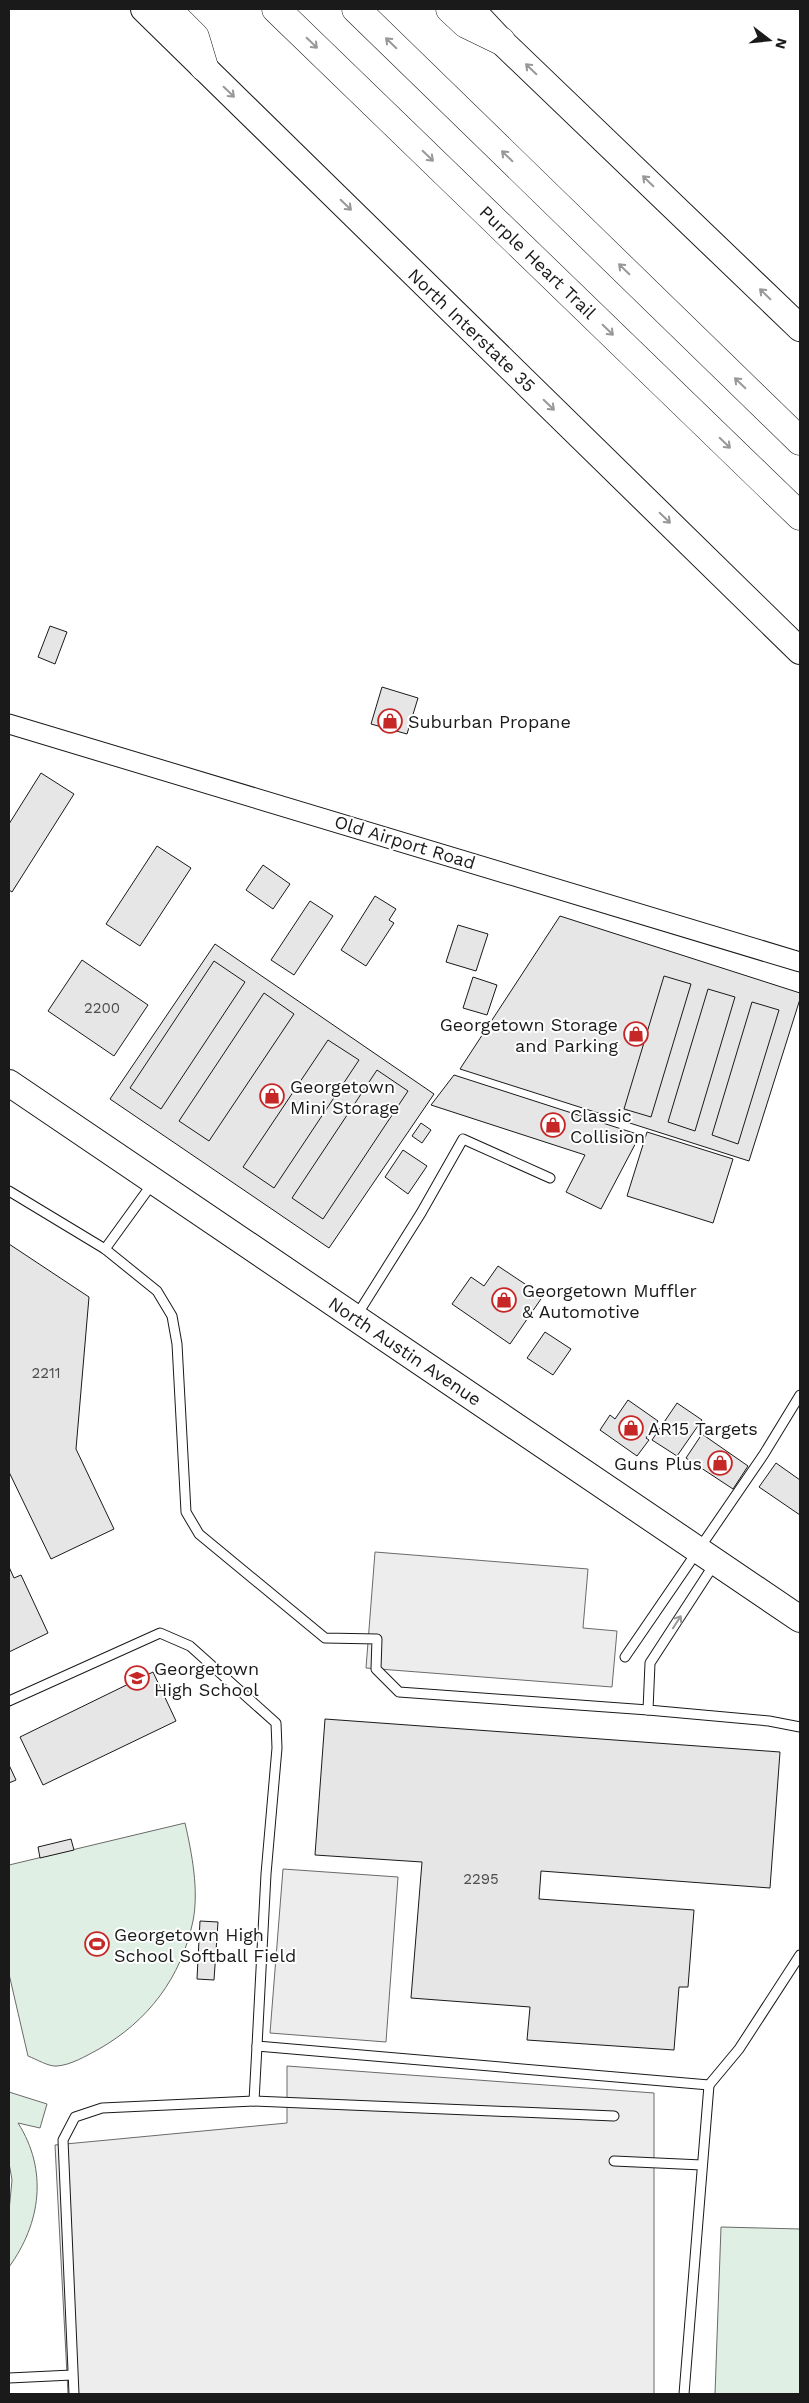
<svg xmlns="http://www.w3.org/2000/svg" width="809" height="2403" font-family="'Work Sans',sans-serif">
	<rect width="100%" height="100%" fill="#fff"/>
	<g fill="#e0efe3" stroke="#6a6a6a">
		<path d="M185 1823C192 1854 199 1890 193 1921 181 1978 148 2021 99 2049 86 2056 71 2065 57 2066 49 2067 36 2059 28 2056L9 1974V1865Z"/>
		<path d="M9 2092 47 2104 40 2128 18 2123C48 2170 41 2223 9 2267V2211L12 2180 9 2163Z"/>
		<polygon points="721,2227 800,2229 800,2394 715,2394"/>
	</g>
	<g fill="#ededed" stroke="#6a6a6a">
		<polygon points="375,1552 588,1569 583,1628 617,1631 612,1687 366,1668"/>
		<polygon points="283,1869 398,1877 386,2042 270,2033"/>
		<polygon points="287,2066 654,2093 654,2394 68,2394 55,2145 287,2123"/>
	</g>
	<g fill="#e6e6e6" stroke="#1a1a1a">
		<polygon points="50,626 67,632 55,664 38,657"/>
		<polygon points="382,687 418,698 407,734 371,724"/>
		<polygon points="41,773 74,794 12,892 9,890 9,824"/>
		<polygon points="157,846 191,868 140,946 106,924"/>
		<polygon points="263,865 290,884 273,909 246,890"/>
		<polygon points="375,896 396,909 389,920 394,923 366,966 341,950"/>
		<polygon points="310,901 333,916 294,975 271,960"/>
		<polygon points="560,916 800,993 800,999 749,1161 460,1069"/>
		<polygon points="458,925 488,934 476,971 446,962"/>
		<polygon points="215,944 434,1094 329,1248 110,1099"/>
		<polygon points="82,960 148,1005 114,1056 48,1011"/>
		<polygon points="214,961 245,982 161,1109 130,1088"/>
		<polygon points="664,976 691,984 651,1117 624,1109"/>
		<polygon points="473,977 497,985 487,1015 463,1008"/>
		<polygon points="708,989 735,997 695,1131 668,1122"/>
		<polygon points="264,993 294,1014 209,1141 179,1121"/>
		<polygon points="752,1002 779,1010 738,1144 712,1135"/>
		<polygon points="328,1040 359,1060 274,1188 243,1167"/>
		<polygon points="377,1070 408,1091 323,1219 292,1198"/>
		<polygon points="454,1075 640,1135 601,1209 566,1192 585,1155 431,1105"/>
		<polygon points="421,1123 431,1130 422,1143 412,1136"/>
		<polygon points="647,1132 733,1159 713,1223 627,1196"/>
		<polygon points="403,1150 427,1166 408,1194 385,1177"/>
		<polygon points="9,1244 89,1297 76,1449 114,1529 51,1559 9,1472"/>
		<polygon points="498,1266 543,1296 510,1344 452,1304 471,1277 484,1286"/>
		<polygon points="545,1332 571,1349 553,1375 527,1358"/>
		<polygon points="628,1400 658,1421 646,1438 649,1440 637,1456 600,1430 610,1415 615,1419"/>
		<polygon points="677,1403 702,1420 677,1456 652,1440"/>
		<polygon points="702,1434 748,1466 733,1489 686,1458"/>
		<polygon points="776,1463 800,1480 800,1515 759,1487"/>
		<polygon points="9,1567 14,1578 21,1575 48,1633 9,1652"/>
		<polygon points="153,1672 176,1721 43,1785 20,1737"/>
		<polygon points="325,1719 780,1752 770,1888 541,1871 539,1899 694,1910 688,1987 679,1987 674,2050 527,2040 530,2007 411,1998 422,1862 315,1855"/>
		<polygon points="9,1765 16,1780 9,1783"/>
		<polygon points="71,1839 74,1850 40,1858 38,1847"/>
		<polygon points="200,1921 218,1922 214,1980 197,1979"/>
	</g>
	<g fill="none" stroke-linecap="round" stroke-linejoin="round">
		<g stroke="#1a1a1a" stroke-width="11">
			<g id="service">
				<polyline points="9,1191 105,1249 157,1291 172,1316 177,1344 186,1512 199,1534 325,1638 377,1639 376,1669 399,1692 648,1710"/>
				<polyline points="105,1249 152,1184"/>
				<polyline points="357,1315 421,1213 463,1139 550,1178"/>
				<polyline points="715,1563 650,1663 648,1710 769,1721 800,1727"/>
				<polyline points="625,1657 764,1454 800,1395"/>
				<polyline points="9,1701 160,1633 190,1646 276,1723 277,1748 266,1874 257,2046 709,2085 739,2049 800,1955"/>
				<polyline points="254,2101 257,2046"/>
				<polyline points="614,2161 702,2165"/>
				<polyline points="9,2378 72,2375"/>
				<polyline points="74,2394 63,2140 75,2117 102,2108 254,2101 614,2116"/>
				<polyline points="684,2394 709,2085"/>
			</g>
		</g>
		<g stroke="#1a1a1a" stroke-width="21">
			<polyline id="minor" points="9,724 800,962"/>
		</g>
		<g stroke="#1a1a1a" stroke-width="28">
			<g id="secondary">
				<polyline points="144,9 800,651"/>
				<polyline points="471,9 501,41 800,328"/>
				<polyline points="9,1083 800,1619"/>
			</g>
		</g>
		<g stroke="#1a1a1a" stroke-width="29">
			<g id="motorway">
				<polyline points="167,9 195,37 204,67"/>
				<polyline points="276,9 800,516"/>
				<polyline points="356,9 800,441"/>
				<polyline points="450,9 466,24 501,41"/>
			</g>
		</g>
		<use href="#service" stroke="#fff" stroke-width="9"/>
		<use href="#minor" stroke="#fff" stroke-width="19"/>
		<use href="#secondary" stroke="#fff" stroke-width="26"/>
		<use href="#motorway" stroke="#fff" stroke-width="28"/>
	</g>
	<defs><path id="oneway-shaft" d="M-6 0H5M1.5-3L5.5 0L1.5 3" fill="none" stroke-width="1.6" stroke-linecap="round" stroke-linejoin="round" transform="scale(1.25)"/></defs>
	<g stroke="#989898">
		<use href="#oneway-shaft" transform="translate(312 43) rotate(44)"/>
		<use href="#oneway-shaft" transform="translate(391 43) rotate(-136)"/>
		<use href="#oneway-shaft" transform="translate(531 69) rotate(-136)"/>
		<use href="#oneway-shaft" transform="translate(229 92) rotate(44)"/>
		<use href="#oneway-shaft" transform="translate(428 156) rotate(44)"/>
		<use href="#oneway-shaft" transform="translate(507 156) rotate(-136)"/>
		<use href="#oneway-shaft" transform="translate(648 181) rotate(-136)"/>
		<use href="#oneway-shaft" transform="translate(346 205) rotate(44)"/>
		<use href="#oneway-shaft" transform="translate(624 269) rotate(-136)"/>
		<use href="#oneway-shaft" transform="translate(765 294) rotate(-136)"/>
		<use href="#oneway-shaft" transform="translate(608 330) rotate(44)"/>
		<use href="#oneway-shaft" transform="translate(740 383) rotate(-136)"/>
		<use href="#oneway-shaft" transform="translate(549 405) rotate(44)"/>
		<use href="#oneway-shaft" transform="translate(725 443) rotate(44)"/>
		<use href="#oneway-shaft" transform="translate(665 518) rotate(44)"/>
		<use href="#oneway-shaft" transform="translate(677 1622) rotate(-57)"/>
	</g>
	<defs>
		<g id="shop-ring" transform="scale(1.25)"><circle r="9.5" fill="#fff" stroke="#c62828" stroke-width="1.5"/><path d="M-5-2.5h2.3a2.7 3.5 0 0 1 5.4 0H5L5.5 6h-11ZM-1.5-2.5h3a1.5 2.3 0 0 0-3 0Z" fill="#c62828"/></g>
		<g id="school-ring" transform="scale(1.25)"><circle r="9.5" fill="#fff" stroke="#c62828" stroke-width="1.5"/><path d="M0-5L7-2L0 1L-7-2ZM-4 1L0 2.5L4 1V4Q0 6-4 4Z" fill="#c62828"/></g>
		<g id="stadium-ring" transform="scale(1.25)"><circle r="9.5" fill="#fff" stroke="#c62828" stroke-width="1.5"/><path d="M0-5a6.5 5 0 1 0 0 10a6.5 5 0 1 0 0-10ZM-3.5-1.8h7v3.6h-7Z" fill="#c62828"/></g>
	</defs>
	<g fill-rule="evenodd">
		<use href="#shop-ring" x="390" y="721"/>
		<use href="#shop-ring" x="636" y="1034"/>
		<use href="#shop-ring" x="272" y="1096"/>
		<use href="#shop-ring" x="553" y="1125"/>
		<use href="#shop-ring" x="504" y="1300"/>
		<use href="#shop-ring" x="631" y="1428"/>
		<use href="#shop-ring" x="720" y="1463"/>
		<use href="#school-ring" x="137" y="1678"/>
		<use href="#stadium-ring" x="97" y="1944"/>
	</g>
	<g text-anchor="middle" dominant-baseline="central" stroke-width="4" stroke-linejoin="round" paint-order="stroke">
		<g font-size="15" fill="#4d4d4d">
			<text x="102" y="1008">2200</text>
			<text x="46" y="1373">2211</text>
			<text x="481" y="1879">2295</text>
		</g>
		<g font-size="18" fill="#1a1a1a" stroke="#fff">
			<text transform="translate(538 262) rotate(44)">Purple Heart Trail</text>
			<text transform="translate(472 330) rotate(44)">North Interstate 35</text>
			<text transform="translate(405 842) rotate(17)">Old Airport Road</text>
			<text transform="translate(405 1351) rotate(34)">North Austin Avenue</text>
		</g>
		<g font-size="18" fill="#1a1a1a" stroke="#fff" text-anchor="start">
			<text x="408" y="721">Suburban Propane</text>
			<text x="618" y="1024" text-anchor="end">Georgetown Storage<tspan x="618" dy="21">and Parking</tspan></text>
			<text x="290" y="1086">Georgetown<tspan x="290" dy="21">Mini Storage</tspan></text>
			<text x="570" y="1115">Classic<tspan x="570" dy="21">Collision</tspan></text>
			<text x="522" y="1290">Georgetown Muffler<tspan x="522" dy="21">&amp; Automotive</tspan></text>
			<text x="648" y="1428">AR15 Targets</text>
			<text x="702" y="1463" text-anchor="end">Guns Plus</text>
			<text x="154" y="1668">Georgetown<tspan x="154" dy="21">High School</tspan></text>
			<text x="114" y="1934">Georgetown High<tspan x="114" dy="21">School Softball Field</tspan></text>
		</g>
	</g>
	<rect width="809" height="2403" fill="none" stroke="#1a1a1a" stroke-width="20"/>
	<g transform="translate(769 40) rotate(106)" stroke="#ffffff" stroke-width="4" paint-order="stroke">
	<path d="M0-4L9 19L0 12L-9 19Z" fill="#1a1a1a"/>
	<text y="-8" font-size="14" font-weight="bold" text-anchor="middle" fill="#1a1a1a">N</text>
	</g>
</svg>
